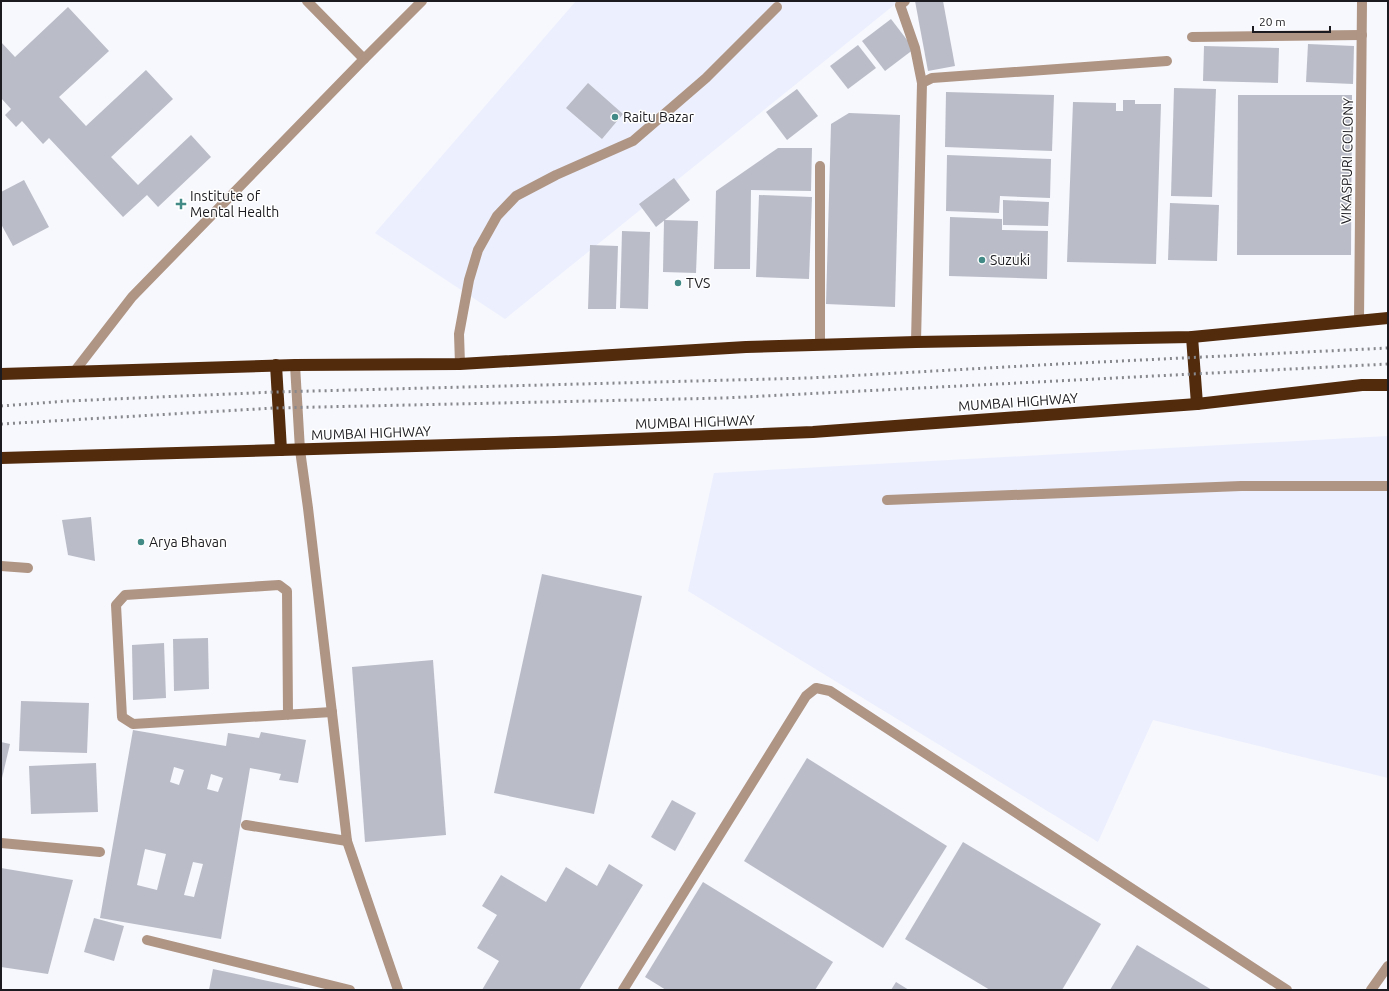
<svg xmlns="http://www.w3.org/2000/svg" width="1389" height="991" font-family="Ubuntu,sans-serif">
	<rect width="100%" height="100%" fill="#f7f8fe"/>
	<g fill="#eceffd">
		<polygon points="576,1 899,1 505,319 375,233"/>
		<polygon points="1388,436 1388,778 1153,720 1098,842 688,591 714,473"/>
	</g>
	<g fill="#babcc7" fill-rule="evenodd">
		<polygon points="915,1 943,1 955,66 928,71"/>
		<polygon points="68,7 109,51 59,97 86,126 146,70 173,99 111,157 138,185 191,135 211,157 158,207 147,195 123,217 49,138 43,144 22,121 16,127 5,115 11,109 1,98 1,42 15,57"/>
		<polygon points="891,19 914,49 885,71 862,41"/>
		<polygon points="1308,44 1354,46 1353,84 1306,82"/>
		<polygon points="858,45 876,68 848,89 830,66"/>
		<polygon points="1204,46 1279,48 1278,83 1203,81"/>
		<polygon points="588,83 623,114 602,139 566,108"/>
		<polygon points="1174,88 1216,89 1212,197 1171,196"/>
		<polygon points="797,89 818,116 787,140 766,112"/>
		<polygon points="946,92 1054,95 1052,151 945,147"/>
		<polygon points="1238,95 1352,95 1351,255 1237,255"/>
		<polygon points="1123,100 1135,100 1135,104 1161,104 1156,264 1067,262 1073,102 1116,103 1116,111 1123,111"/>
		<polygon points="849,113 900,115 895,307 826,304 831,124"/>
		<polygon points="778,148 812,148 811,191 751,190 750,269 714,269 716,191"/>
		<polygon points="947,155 1051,159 1050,198 1000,196 999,213 946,211"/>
		<polygon points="674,178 690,200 656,227 639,204"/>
		<polygon points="24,180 49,227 13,246 1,224 1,192"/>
		<polygon points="759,195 812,197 809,279 756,277"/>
		<polygon points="1003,200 1049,202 1048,226 1003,225"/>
		<polygon points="1170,203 1219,205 1217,261 1168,260"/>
		<polygon points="950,217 1002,219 1002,230 1048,231 1047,279 949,276"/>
		<polygon points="664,220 698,221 696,273 663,272"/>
		<polygon points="622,231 650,232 648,309 620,308"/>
		<polygon points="590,245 618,246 616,309 588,309"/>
		<polygon points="91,517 95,561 68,555 62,520"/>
		<polygon points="542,574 642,596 594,814 494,793"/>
		<polygon points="208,638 209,689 174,691 173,639"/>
		<polygon points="164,643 166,698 133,700 132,645"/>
		<polygon points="433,660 446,835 365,842 352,667"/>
		<polygon points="21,701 89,703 87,753 19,751"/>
		<path d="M133 730 226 746 228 733 259 738 261 732 306 740 298 783 279 780 281 774 250 768 221 939 100 918ZM174 767 184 770 179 785 170 782ZM211 774 223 778 218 792 207 789ZM145 849 166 854 157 890 137 885ZM193 862 203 864 194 897 184 895Z"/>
		<polygon points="1,742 10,744 2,778 1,778"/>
		<polygon points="807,758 947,846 883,948 744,861"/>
		<polygon points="96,763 98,812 31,814 29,766"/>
		<polygon points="672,800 696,813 675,851 651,837"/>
		<polygon points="963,842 1101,924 1062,990 990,990 905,939"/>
		<polygon points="609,864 643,885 579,990 482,990 499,961 477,948 497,915 482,906 501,875 546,902 566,867 597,886"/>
		<polygon points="1,868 73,880 48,974 1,967"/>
		<polygon points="703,882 833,962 815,990 666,990 645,977"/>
		<polygon points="94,918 124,926 114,961 84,952"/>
		<polygon points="1137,945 1212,990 1110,990"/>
		<polygon points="213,969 305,989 305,990 209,990"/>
		<polygon points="896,982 909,990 891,990"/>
	</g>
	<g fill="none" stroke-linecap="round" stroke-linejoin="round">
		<g stroke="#af9584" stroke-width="10">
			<polyline points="307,1 364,59"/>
			<polyline points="905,1 900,5 915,48 922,83"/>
			<polyline points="1192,37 1362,35"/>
			<polyline points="820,166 820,345"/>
			<polyline points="1359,321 1362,1"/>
			<polyline points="916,342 922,83 932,78 1167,61"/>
			<polyline points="460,364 459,334 469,280 478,250 497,216 516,196 556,175 633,141 706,78 777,7"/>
			<polyline points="295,365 300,450 308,508 347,841 398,990"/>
			<polyline points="74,372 132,297 364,59 422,1"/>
			<polyline points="887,500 1241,486 1388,486"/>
			<polyline points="1,566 28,568"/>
			<polyline points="288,715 287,591 279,585 125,595 116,605 122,717 133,724 332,712"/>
			<polyline points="246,825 347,841"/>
			<polyline points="1,843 100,852"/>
			<polyline points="147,940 350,990"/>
			<polyline points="623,990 806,696 816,688 830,691 1287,990"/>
			<polyline points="1371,990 1388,966"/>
		</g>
		<g stroke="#522a0c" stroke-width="12">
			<polyline points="1192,337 1197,404"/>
			<polyline points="276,365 281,450"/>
			<polyline points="1,374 295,365 460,364 746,347 916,342 1192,337 1388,318"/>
			<polyline points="1,458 555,442 813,432 1197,404 1362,385 1388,385"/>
		</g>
		<g stroke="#87888d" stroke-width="3" stroke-dasharray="2 4" stroke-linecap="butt">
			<polyline points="1,406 67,401 275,392 809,378 1059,364 1388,348"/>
			<polyline points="1,424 274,408 725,398 1388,364"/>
		</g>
	</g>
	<g fill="#428a86" stroke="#fff" stroke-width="1.5">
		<circle cx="615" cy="117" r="4"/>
		<path d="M179 198h4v4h4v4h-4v4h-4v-4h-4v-4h4z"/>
		<circle cx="982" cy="260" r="4"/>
		<circle cx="678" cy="283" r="4"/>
		<circle cx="141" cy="542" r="4"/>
	</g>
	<g text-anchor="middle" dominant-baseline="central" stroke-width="3" stroke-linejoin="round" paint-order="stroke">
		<g font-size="14" fill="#1c1c20" stroke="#fff" text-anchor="start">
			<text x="623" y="117">Raitu Bazar</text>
			<text x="190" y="196">Institute of<tspan x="190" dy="16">Mental Health</tspan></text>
			<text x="990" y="260">Suzuki</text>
			<text x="686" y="283">TVS</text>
			<text x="149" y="542">Arya Bhavan</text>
		</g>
		<g font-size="14" fill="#1c1c20" stroke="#fff">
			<text transform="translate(1347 161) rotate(-89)">VIKASPURI COLONY</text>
			<text transform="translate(1018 402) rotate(-4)">MUMBAI HIGHWAY</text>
			<text transform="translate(695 422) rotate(-2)">MUMBAI HIGHWAY</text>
			<text transform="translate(371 433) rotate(-2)">MUMBAI HIGHWAY</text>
		</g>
	</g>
	<rect width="1389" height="991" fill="none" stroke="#1c1c20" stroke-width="4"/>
	<path d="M1253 26v6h77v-6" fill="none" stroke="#1c1c20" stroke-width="2"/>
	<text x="1259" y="26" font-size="12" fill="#1c1c20" stroke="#ffffff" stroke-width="3" paint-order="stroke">20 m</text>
</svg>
